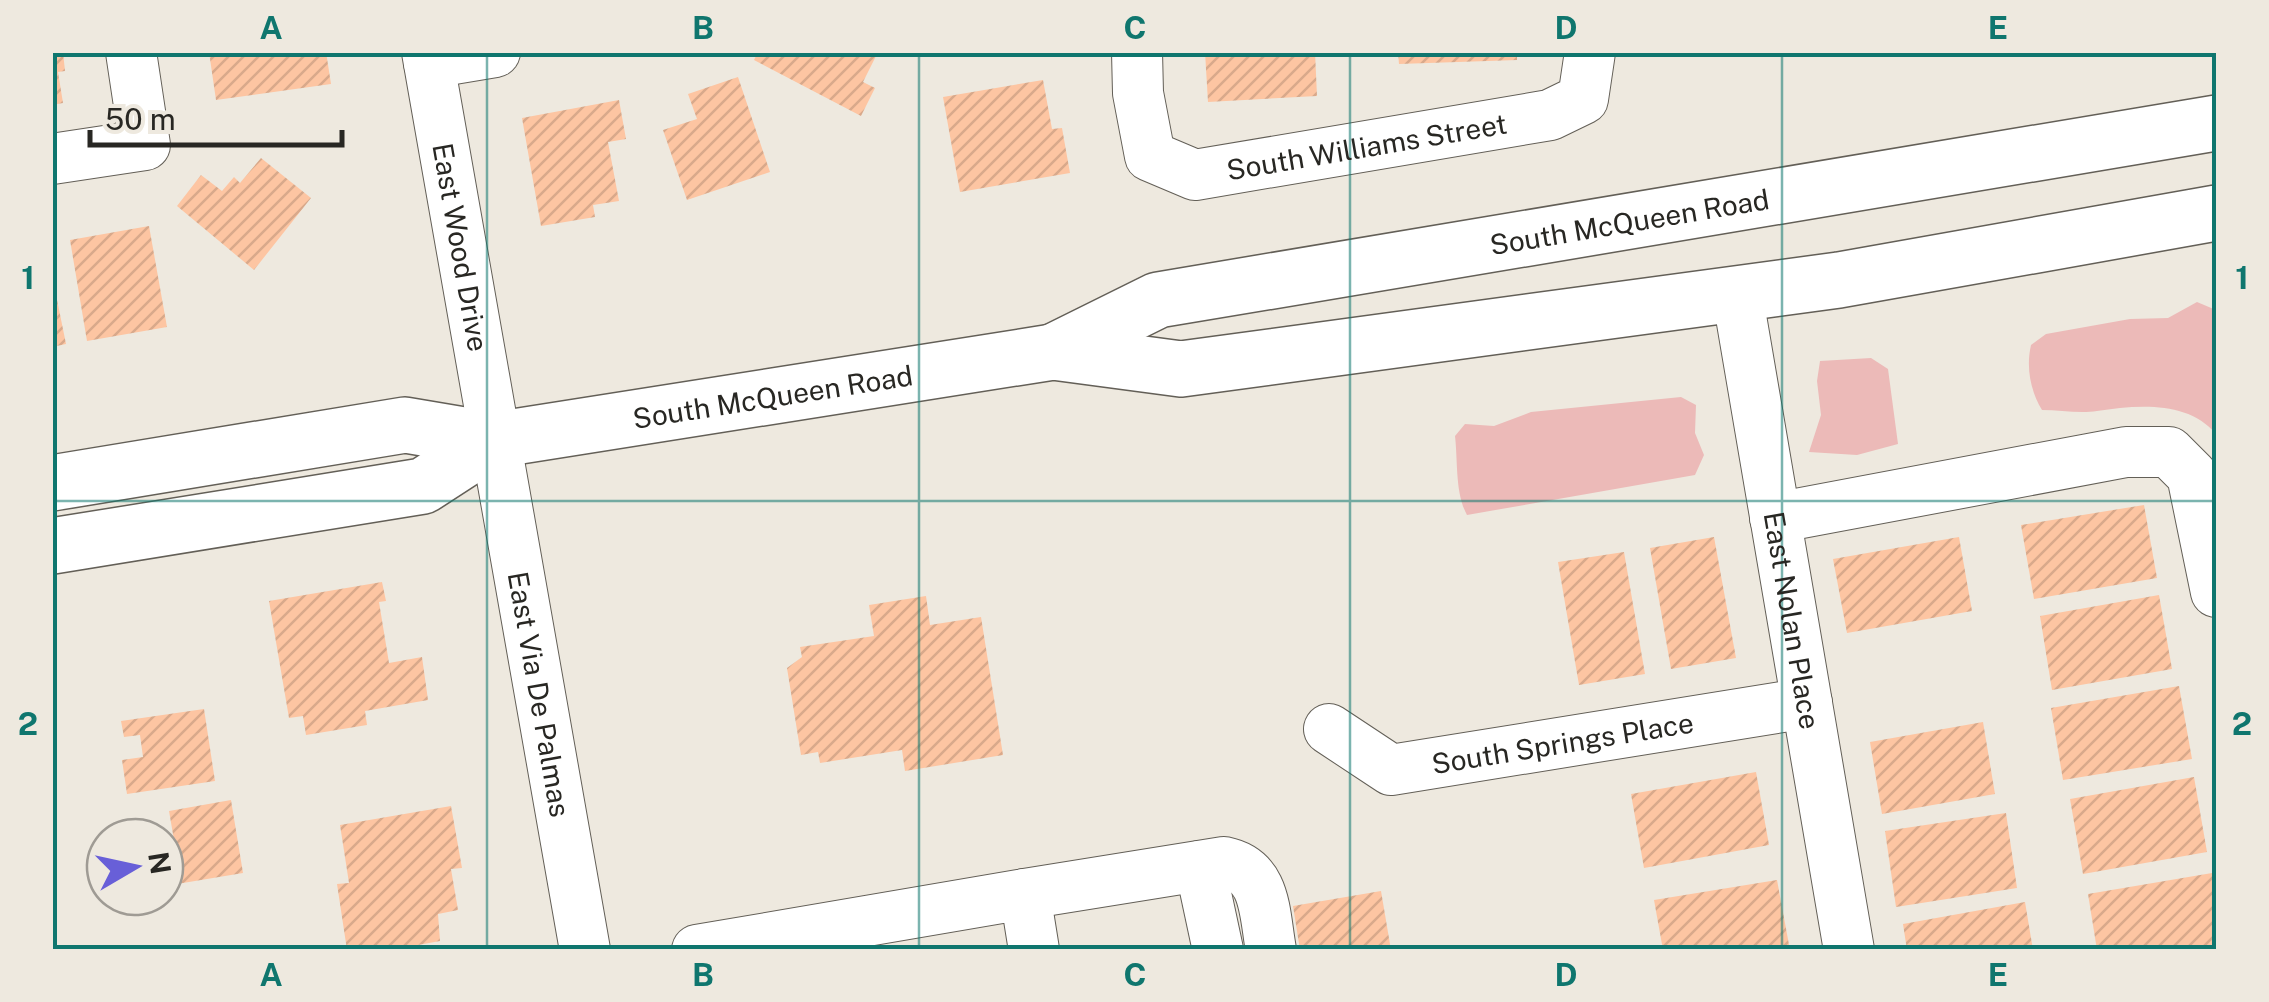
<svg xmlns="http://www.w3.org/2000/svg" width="2269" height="1002" font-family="'Public Sans',sans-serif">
	<defs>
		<pattern id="building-hatch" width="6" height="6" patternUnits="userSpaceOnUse" patternTransform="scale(2.5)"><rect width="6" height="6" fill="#fdc5a2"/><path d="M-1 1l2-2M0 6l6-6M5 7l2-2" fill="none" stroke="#d9a98b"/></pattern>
	</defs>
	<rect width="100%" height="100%" fill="#eee9df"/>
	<g fill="#ecbab8">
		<path d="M2197 302 2216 310V434C2188 400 2136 405 2097 411 2080 414 2060 410 2042 410 2030 390 2026 367 2031 345L2046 334 2130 319 2168 318Z"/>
		<polygon points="1871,358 1888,369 1898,444 1857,455 1809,452 1821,415 1817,381 1820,361"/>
		<path d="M1681 397 1696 405 1695 433 1704 455 1695 475 1467 515C1455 493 1458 462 1455 436L1465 424 1494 426 1531 412Z"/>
	</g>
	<g fill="url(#building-hatch)">
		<polygon points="52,52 63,52 65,71 58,72 63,103 52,105"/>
		<polygon points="209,52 326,52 331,84 216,100"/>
		<polygon points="758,52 878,52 863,82 875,88 861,116 754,60"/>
		<polygon points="1205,52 1315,52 1317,96 1208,102"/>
		<polygon points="1398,52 1517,52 1517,60 1399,64"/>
		<polygon points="738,77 770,172 687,200 663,130 697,119 688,94"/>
		<polygon points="1043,80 1052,129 1062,128 1070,173 960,192 943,97"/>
		<polygon points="619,100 626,139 608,142 619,201 593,205 595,217 541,226 522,118"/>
		<polygon points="261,158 311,198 254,270 177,206 201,175 222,191 234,177 240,183"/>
		<polygon points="149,226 167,327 87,341 70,240"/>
		<polygon points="52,275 66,344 52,347"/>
		<polygon points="2144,505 2157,578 2034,599 2021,525"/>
		<polygon points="1714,537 1736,658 1671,669 1650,548"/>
		<polygon points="1959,537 1972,611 1847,633 1833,559"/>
		<polygon points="1624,552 1645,674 1579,685 1558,562"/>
		<polygon points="382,582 386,601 379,602 389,663 422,657 428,700 365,711 367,725 306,735 303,716 289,718 269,601"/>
		<polygon points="2159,595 2172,669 2052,690 2040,616"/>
		<polygon points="926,596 930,625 981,617 1003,755 905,771 902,750 820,763 818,752 801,755 787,668 802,657 800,647 874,636 869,605"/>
		<polygon points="2179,686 2192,759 2063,780 2051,708"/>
		<polygon points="204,709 215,781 127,794 122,760 143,757 140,735 124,737 121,721"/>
		<polygon points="1983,722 1995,794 1882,814 1870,742"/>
		<polygon points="1756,772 1769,845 1644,868 1631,794"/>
		<polygon points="2194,777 2207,852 2083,874 2070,799"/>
		<polygon points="231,800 243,873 171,885 168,871 179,869 169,811"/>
		<polygon points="451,806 462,868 451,869 458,910 438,914 440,941 391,950 347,950 337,884 349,883 340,825"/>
		<polygon points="2006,813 2017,888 1896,907 1885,831"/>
		<polygon points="2212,873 2216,948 2097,950 2088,894"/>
		<polygon points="1777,880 1790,950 1663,950 1654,900"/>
		<polygon points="1381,891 1391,950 1300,950 1293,906"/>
		<polygon points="2025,902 2033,950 1907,950 1903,924"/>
	</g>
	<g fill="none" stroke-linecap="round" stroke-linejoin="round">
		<g stroke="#635f57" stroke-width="52">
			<g id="minor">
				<path id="s1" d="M427 52 585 950"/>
				<path id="s2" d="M1137 52 1138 93 1150 156 1195 175 1550 115 1583 99 1590 52"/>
				<polyline points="429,63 495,52"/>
				<polyline points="52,159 145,145 131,52"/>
				<path id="s3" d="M1737 293 1849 950"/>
				<polyline points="1775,518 2126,452 2169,452 2192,475 2216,592"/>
				<path id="s4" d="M1329 729 1391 770 1807 703"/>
				<polyline points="1200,866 1218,950"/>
				<path d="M1025 894 1224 862C1267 871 1264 912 1271 950"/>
				<polyline points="697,950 1025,894 1034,950"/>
			</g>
		</g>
		<g stroke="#635f57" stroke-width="58">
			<g id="major">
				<path id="s5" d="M1053 352 1158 300 2216 123"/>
				<path id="s6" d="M52 483 405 425 494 440 1053 352 1181 369 1839 280 2216 213"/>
				<polyline points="52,546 423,486 494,440"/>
			</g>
		</g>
		<use href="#minor" stroke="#fff" stroke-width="50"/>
		<use href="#major" stroke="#fff" stroke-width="55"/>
	</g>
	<path fill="none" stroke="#0f766e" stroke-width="2.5" stroke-opacity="0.55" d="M487 52V950M919 52V950M1350 52V950M1782 52V950M52 501H2216"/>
	<g text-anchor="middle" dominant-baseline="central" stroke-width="9" stroke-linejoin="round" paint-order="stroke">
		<g font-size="28" fill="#282723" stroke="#eee9df">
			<text stroke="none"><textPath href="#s2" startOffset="328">South Williams Street</textPath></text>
			<text stroke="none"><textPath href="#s5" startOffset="595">South McQueen Road</textPath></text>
			<text stroke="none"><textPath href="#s1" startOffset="198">East Wood Drive</textPath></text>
			<text stroke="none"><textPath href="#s6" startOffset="730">South McQueen Road</textPath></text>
			<text stroke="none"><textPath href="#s3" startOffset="332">East Nolan Place</textPath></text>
			<text stroke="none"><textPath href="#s1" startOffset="652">East Via De Palmas</textPath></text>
			<text stroke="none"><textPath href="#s4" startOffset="248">South Springs Place</textPath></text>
		</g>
	</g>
	<rect width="2269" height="1002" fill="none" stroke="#eee9df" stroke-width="110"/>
	<g transform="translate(135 867) rotate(81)"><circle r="48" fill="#eee9df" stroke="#9f9b94" stroke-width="2.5"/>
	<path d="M0-8L18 38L0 25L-18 38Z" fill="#685fd8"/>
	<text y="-15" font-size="28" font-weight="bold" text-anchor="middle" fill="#282723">N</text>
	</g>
	<path d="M90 130v15h252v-15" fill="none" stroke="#282723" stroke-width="5"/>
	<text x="105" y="130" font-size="30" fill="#282723" stroke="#eee9df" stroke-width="8" paint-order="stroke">50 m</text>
	<rect x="55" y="55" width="2159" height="892" fill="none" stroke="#0f766e" stroke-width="4"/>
	<g font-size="32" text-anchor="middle" font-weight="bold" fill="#0f766e">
		<text x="271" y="39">A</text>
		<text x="703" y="39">B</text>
		<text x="1135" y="39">C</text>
		<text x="1566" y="39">D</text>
		<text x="1998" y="39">E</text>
		<text x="28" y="289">1</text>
		<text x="2242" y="289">1</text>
		<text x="28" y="735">2</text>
		<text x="2242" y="735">2</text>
		<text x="271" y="986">A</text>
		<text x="703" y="986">B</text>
		<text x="1135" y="986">C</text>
		<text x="1566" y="986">D</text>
		<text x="1998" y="986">E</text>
	</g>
</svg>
